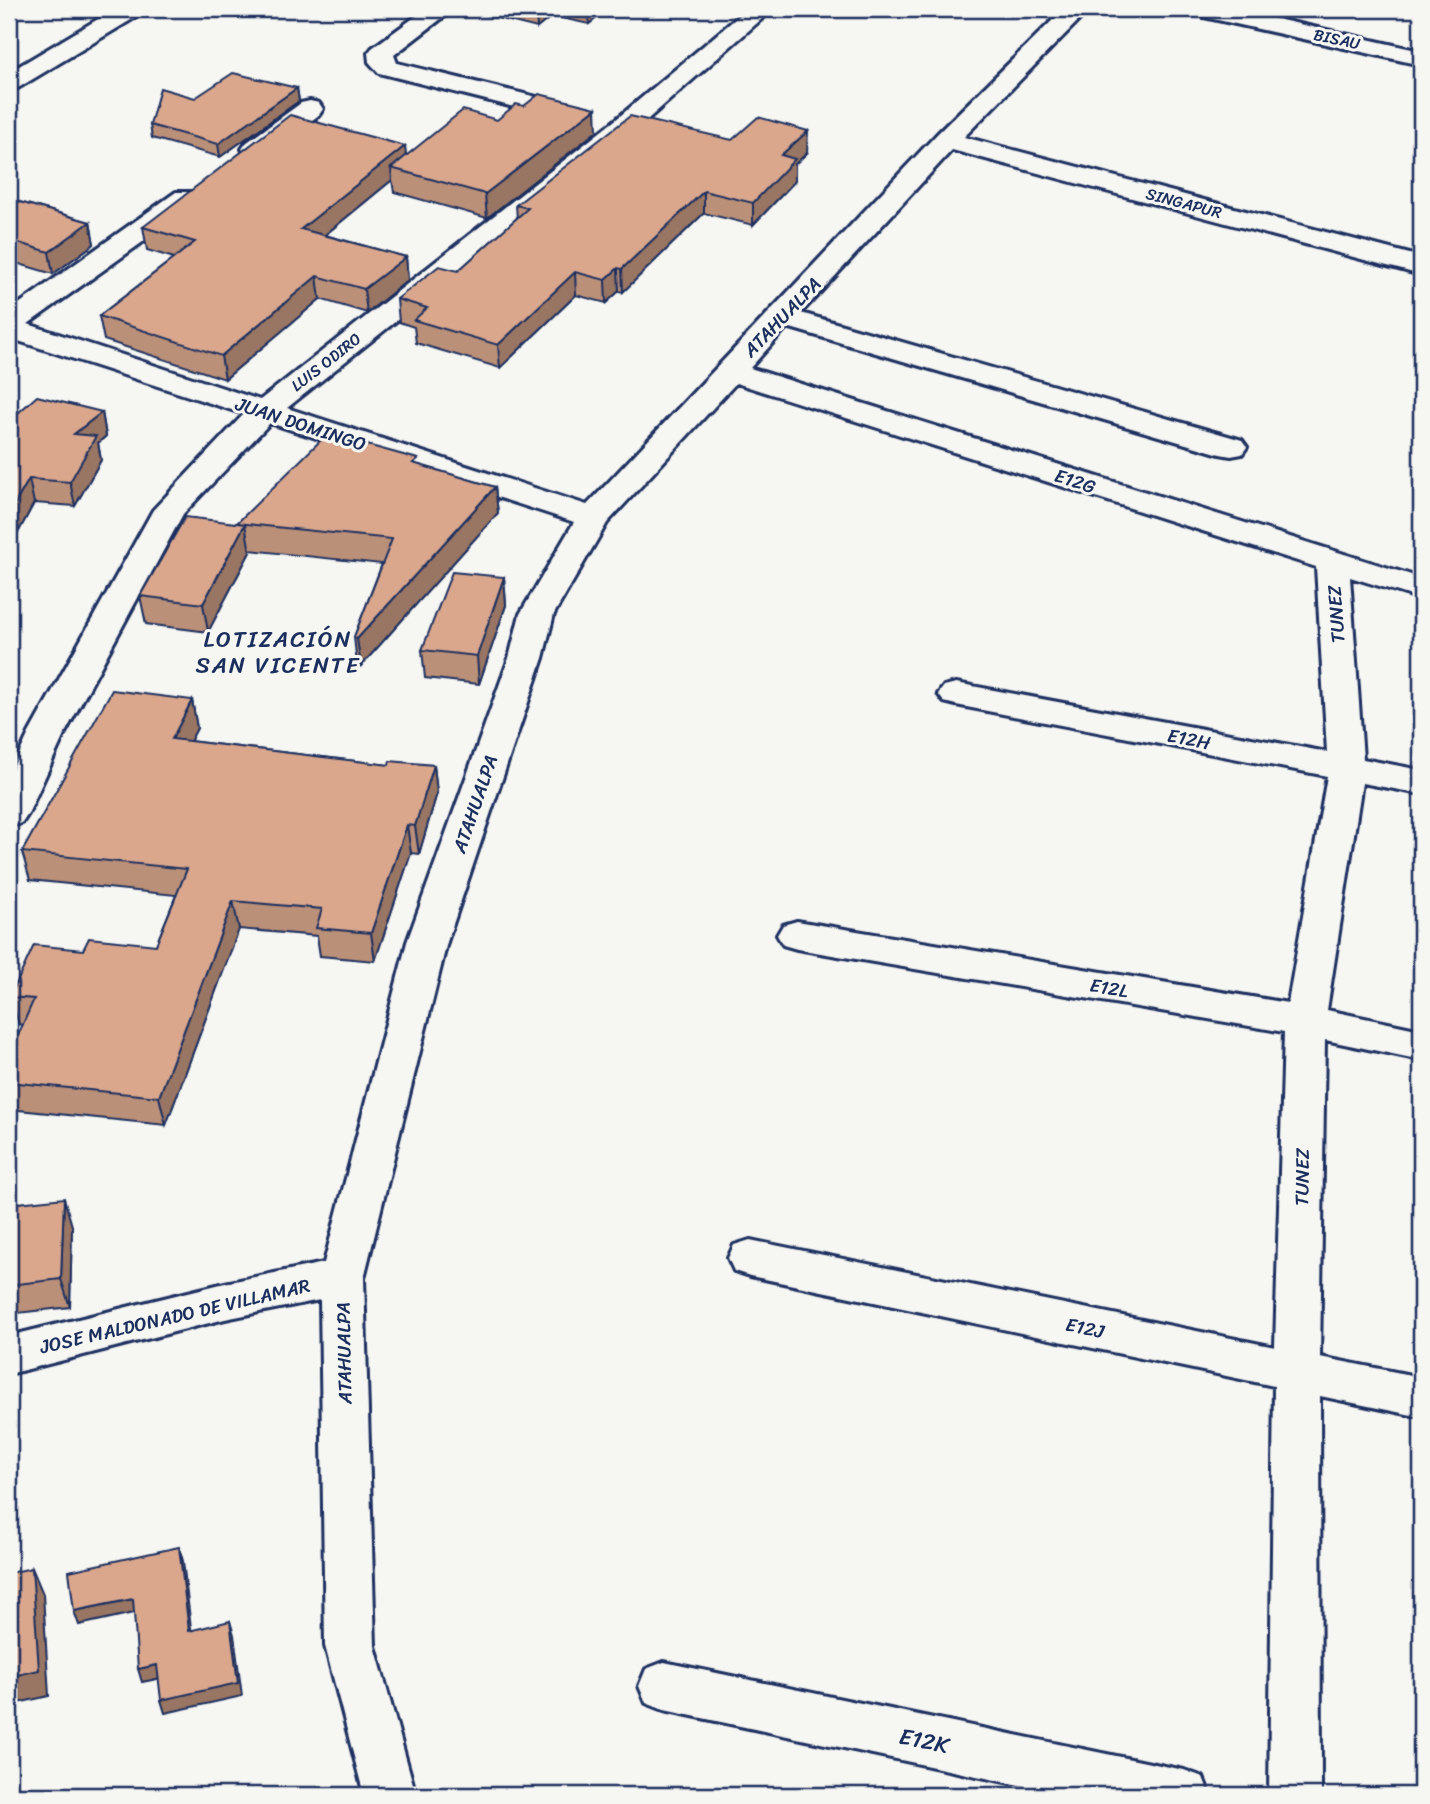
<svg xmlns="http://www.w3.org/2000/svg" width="1430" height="1804" font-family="Sriracha,sans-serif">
	<rect width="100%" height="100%" fill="#f6f6f2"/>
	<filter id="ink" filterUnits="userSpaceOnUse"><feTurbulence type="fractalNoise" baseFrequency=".0143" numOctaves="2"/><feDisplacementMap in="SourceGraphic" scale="14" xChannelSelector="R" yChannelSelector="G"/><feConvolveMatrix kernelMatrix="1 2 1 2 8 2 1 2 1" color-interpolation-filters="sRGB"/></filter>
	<g filter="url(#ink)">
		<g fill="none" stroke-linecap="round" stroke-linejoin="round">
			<g stroke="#1b2f5e" stroke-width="6">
				<g id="street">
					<polygon points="115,9 144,9 141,14 18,88 9,91 9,72"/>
					<polygon points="426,9 454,9 394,55 397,63 586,109 590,115 586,121 577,123 379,73 369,62 368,53 372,48"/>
					<polygon points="747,9 773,9 632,133 287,408 587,505 937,134 1064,9 1090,9 964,137 1421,257 1421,275 952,150 801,313 1242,440 1247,447 1242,454 1231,456 1220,454 787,327 750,368 1421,578 1421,599 1350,577 1363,759 1421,770 1421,794 1362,783 1327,1010 1421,1030 1421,1060 1325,1040 1320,1357 1421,1377 1421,1417 1320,1396 1321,1795 1269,1795 1274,1386 750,1276 734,1271 728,1258 734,1245 750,1240 1275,1347 1284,1032 797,949 783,945 777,935 783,925 797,921 1288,1003 1327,776 956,705 944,702 938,694 944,686 956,683 1327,752 1316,567 736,383 607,523 554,614 543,658 447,942 364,1278 375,1646 416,1795 364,1795 325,1646 320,1300 225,1319 9,1374 9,1336 225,1283 324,1263 407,942 509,658 520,614 574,522 270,423 183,514 65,733 28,814 22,823 9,827 9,776 29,733 153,510 244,414 9,338 9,311 176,192 196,192 200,198 196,204 28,324 260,400 614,121"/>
					<polygon points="1203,9 1232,9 1421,51 1421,65 1204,17 1201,12"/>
					<polygon points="310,101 319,103 323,109 319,115 264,155 246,155 242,149 246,143 301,103"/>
					<polygon points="664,1662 1184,1770 1203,1777 1210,1795 1066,1795 664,1710 646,1703 639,1686 646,1669"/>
				</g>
			</g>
			<use href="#street" fill="#f6f6f2" fill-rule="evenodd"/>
		</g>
		<g fill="#bb9079" stroke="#1b2f5e" stroke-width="2">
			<polygon points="473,9 608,9 589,24 552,16 537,28 473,12"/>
			<polygon points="297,88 299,101 220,157 152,138 150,125 195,98"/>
			<polygon points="497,120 597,131 487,218 394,192 392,180 325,235 406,257 408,280 367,313 320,299 225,379 104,340 99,316 174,258 147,250 143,227 405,146 406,156"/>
			<polygon points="732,140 807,153 795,164 795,181 753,225 704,213 623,292 619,291 606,303 576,295 500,368 416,343 414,327 399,322 397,299 458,271 517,218 516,205"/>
			<polygon points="9,199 90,222 94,244 53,274 9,261"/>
			<polygon points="102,412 106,436 98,443 101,460 75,506 34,503 19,531 9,530 9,421"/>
			<polygon points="419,465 495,487 498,513 361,666 357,664 354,637 382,564 250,550 250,552 208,632 146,624 140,596 238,523"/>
			<polygon points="504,577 506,605 479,684 425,678 422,650"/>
			<polygon points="192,700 197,728 190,741 389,765 434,765 437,793 419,854 411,853 375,961 320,956 317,936 239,929 166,1125 9,1109 9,1056 23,1025 19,1024 10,997 83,950 156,945 176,895 30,880 22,852"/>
			<polygon points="9,1204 72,1226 70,1307 9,1314"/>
		</g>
		<g fill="#997563" stroke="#1b2f5e" stroke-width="2">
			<polygon points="537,9 551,9 552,16 537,28 536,10"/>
			<polygon points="588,9 608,9 589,24"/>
			<polygon points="297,88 299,101 220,157 218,144"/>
			<polygon points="596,108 597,131 487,218 485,194"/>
			<polygon points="808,131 807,153 795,164 795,181 753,225 753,203 781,155"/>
			<polygon points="405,146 407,168 391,168 392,180 304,252 301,229"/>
			<polygon points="704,191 704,213 623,292 622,269"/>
			<polygon points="90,222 94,244 53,274 49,252"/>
			<polygon points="406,257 408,280 367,313 364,289"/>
			<polygon points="618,268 619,291 606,303 605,280"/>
			<polygon points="575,272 576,295 500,368 498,345"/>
			<polygon points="317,276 320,299 225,379 221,356"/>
			<polygon points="102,412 106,436 98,443 101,460 75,506 70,482 74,434"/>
			<polygon points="29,479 34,503 19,531 13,507"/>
			<polygon points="495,487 498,513 361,666 357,639"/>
			<polygon points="245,524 250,552 208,632 203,604"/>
			<polygon points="504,577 506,605 479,684 477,656"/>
			<polygon points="192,700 197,728 177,767 172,739"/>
			<polygon points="434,765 437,793 419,854 415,826"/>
			<polygon points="407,825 411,853 375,961 371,933"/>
			<polygon points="233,901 239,929 166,1125 159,1097"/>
			<polygon points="64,1198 72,1226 70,1307 61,1279"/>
			<polygon points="179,1547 183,1561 193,1644 189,1631"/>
			<polygon points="32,1568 43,1594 49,1696 9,1705 9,1677"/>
			<polygon points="133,1599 138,1612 79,1625 74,1611"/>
			<polygon points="230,1621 234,1635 242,1696 165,1713 161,1700"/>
			<polygon points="157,1665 162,1678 142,1682 138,1669"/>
		</g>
		<g fill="#daa78d" stroke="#1b2f5e" stroke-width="2">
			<polygon points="233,73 297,88 218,144 150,125 160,88 195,98"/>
			<polygon points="539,94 596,108 485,194 391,168 463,110 497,120 516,104 524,106"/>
			<polygon points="290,115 405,146 301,229 406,257 364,289 317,276 221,356 99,316 195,242 143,227"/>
			<polygon points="630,116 732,140 758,117 808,131 781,155 795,159 753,203 704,191 622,269 618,268 605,280 575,272 498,345 414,320 427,308 397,299 439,266 458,271 528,208 516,205"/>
			<polygon points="9,199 90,222 49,252 9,240"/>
			<polygon points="37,396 102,412 74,434 96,436 70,482 29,479 13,507 9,507 9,421"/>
			<polygon points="327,434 418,459 413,463 495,487 357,639 354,637 392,539 237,523"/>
			<polygon points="185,517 245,524 203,604 140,596"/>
			<polygon points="452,572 504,577 477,656 422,650"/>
			<polygon points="112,690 192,700 172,739 389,765 390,761 434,765 415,826 407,825 371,933 316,928 322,909 233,901 159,1097 9,1082 9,1056 34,999 10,997 34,945 83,950 89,938 156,945 187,869 22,852"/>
			<polygon points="64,1198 61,1279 9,1285 9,1204"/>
			<polygon points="179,1547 189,1631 230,1621 238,1683 161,1700 157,1665 138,1669 133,1599 74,1611 69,1571"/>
			<polygon points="32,1568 39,1670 9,1677 9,1573"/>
		</g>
	</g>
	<g text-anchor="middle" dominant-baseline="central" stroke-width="6" stroke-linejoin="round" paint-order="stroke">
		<g font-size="16" fill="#1b2f5e" stroke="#f6f6f2">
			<text transform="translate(1337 39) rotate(12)">BISAU</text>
			<text transform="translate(1184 203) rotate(15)">SINGAPUR</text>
			<text transform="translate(326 362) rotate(-38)">LUIS ODIRO</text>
		</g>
		<g font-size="19" fill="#1b2f5e" stroke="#f6f6f2">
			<text transform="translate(782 317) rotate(-46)">ATAHUALPA</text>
			<text transform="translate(301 424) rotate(18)">JUAN DOMINGO</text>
			<text transform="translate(1075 481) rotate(18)">E12G</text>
			<text transform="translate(1336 614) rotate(-94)">TUNEZ</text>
			<text transform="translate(1189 739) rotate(11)">E12H</text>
			<text transform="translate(475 804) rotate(-71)">ATAHUALPA</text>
			<text transform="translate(1109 988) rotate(10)">E12L</text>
			<text transform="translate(1302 1177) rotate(-89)">TUNEZ</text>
			<text transform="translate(175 1316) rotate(-13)">JOSE MALDONADO DE VILLAMAR</text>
			<text transform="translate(1085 1328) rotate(12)">E12J</text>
			<text transform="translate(344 1353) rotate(-91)">ATAHUALPA</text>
		</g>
		<g font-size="23" letter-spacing="2" fill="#1b2f5e" stroke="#f6f6f2">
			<text x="278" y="639">LOTIZACIÓN<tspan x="278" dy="26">SAN VICENTE</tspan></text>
		</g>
		<g font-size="23" fill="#1b2f5e" stroke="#f6f6f2">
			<text transform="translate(924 1741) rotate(12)">E12K</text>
		</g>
	</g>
	<rect width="1430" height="1804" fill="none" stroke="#f6f6f2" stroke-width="35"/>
	<rect x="18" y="18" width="1395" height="1769" fill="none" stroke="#1b2f5e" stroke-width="2.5" filter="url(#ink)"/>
</svg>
